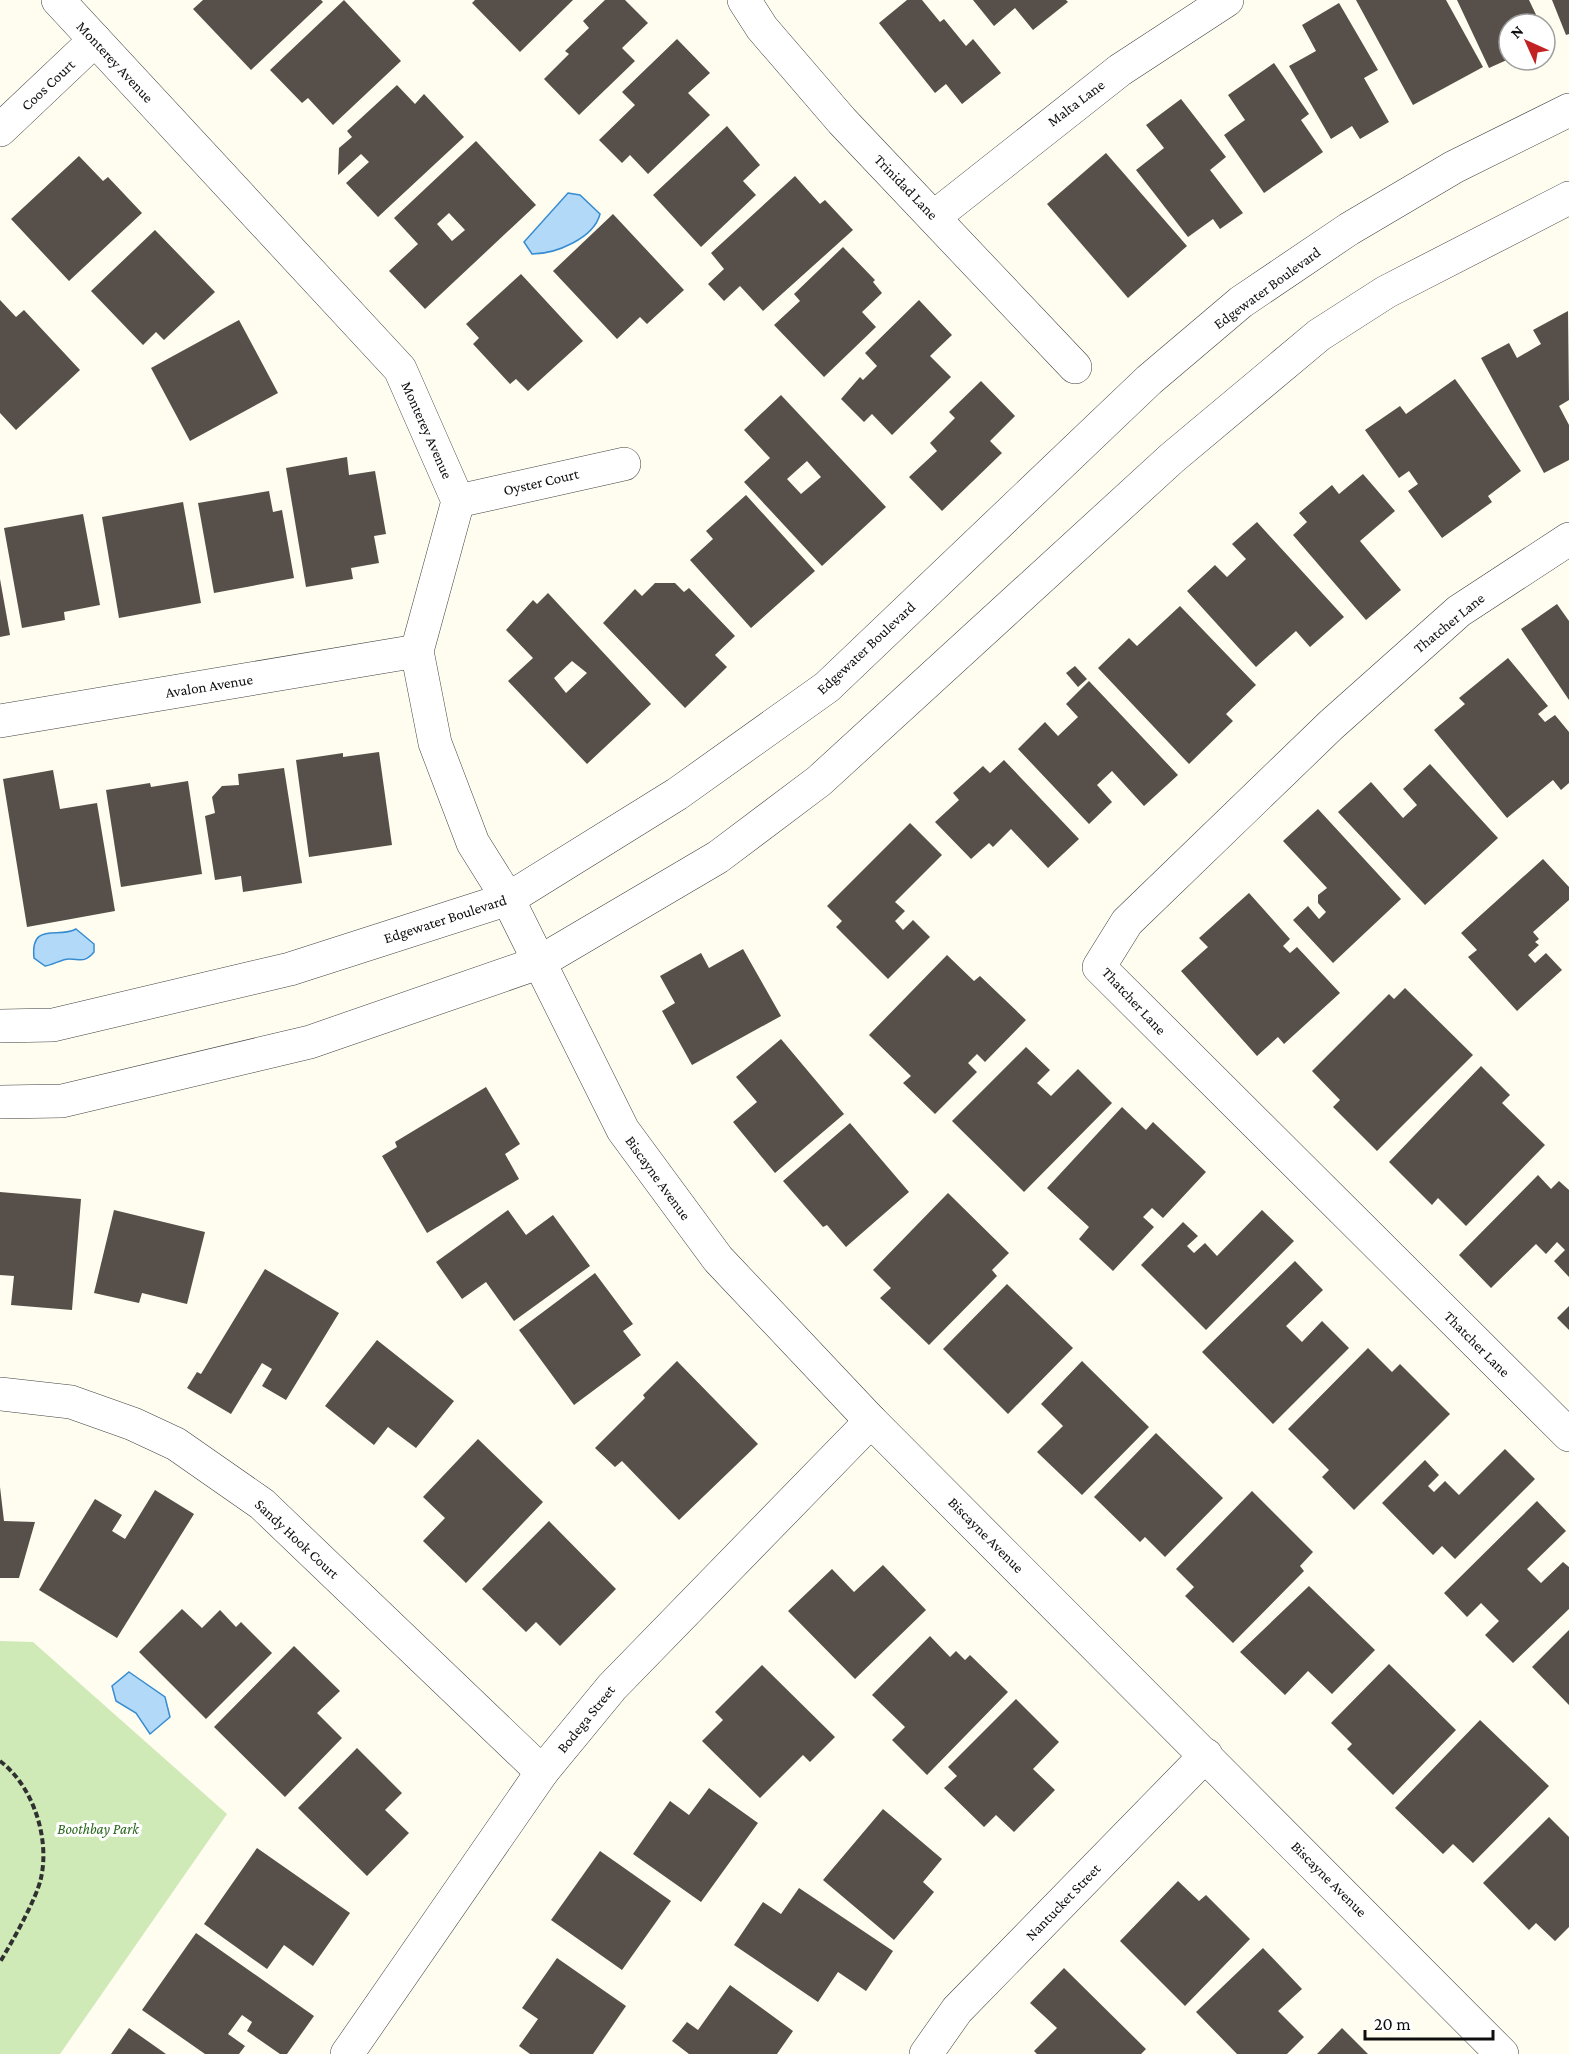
<svg xmlns="http://www.w3.org/2000/svg" width="1569" height="2054" font-family="'Crimson Pro',serif">
	<rect width="100%" height="100%" fill="#fffdef"/>
	<polygon fill="#cfeab7" points="0,1641 33,1642 227,1814 60,2054 0,2054"/>
	<g fill="#b2daf8" stroke="#378cd1" stroke-width="1.5">
		<path d="M568 193 580 195 600 214C594 238 556 254 532 254L524 242Z"/>
		<path d="M76 929 94 944V952C85 963 81 959 69 959 62 959 53 965 45 966L34 958C30 921 59 939 76 929Z"/>
		<polygon points="129,1672 165,1697 170,1717 150,1734 136,1713 116,1701 112,1686"/>
	</g>
	<g fill="#574f4a" fill-rule="evenodd">
		<polygon points="203,0 321,0 323,2 251,70 193,9"/>
		<polygon points="344,0 401,61 333,125 308,98 302,103 270,70"/>
		<polygon points="475,0 573,0 520,52 472,3"/>
		<polygon points="605,0 625,0 648,23 622,48 635,61 579,115 544,79 569,54 565,51 589,28 583,21"/>
		<polygon points="907,0 922,0 940,22 944,19 966,46 973,39 1001,73 962,104 946,84 935,93 879,23"/>
		<polygon points="973,0 1066,0 1068,2 1033,30 1015,8 994,26"/>
		<polygon points="1356,0 1446,0 1483,67 1413,105"/>
		<polygon points="1457,0 1529,0 1539,21 1533,24 1509,24 1509,59 1489,68"/>
		<polygon points="1552,0 1569,0 1569,34 1566,35"/>
		<polygon points="1339,3 1378,70 1364,78 1389,122 1360,139 1352,126 1331,139 1289,66 1316,51 1302,25"/>
		<polygon points="677,39 710,73 688,93 710,115 648,174 630,155 622,163 599,140 635,105 622,92"/>
		<polygon points="1274,63 1309,114 1301,120 1323,152 1264,193 1224,135 1245,120 1228,95"/>
		<polygon points="397,85 415,104 424,94 464,137 378,217 346,183 369,162 361,154 338,175 339,148 352,137 347,131"/>
		<polygon points="1181,99 1226,157 1210,170 1243,213 1220,229 1213,219 1188,237 1136,170 1164,148 1146,125"/>
		<polygon points="727,126 760,165 743,181 756,195 701,247 653,195"/>
		<path d="M476 141 536 205 425 309 389 271 418 244 394 218ZM449 213 465 230 452 241 437 224Z"/>
		<polygon points="1106,153 1187,246 1128,298 1047,204"/>
		<polygon points="79,156 103,181 108,177 142,213 69,281 11,219"/>
		<polygon points="795,176 820,204 825,200 853,230 763,311 740,286 724,301 708,284 724,269 711,253"/>
		<polygon points="613,214 684,290 647,324 640,317 617,339 553,271"/>
		<polygon points="155,230 215,292 164,340 156,332 143,345 91,291"/>
		<polygon points="843,247 875,280 873,282 882,293 862,312 876,327 824,377 774,325 800,301 794,294"/>
		<polygon points="521,274 583,341 528,391 516,379 510,384 473,344 479,338 466,324"/>
		<polygon points="0,300 16,317 24,310 80,370 16,430 0,413"/>
		<polygon points="919,300 952,335 930,356 951,377 892,435 872,414 864,422 841,399 860,377 863,380 877,366 865,353"/>
		<polygon points="1568,311 1569,400 1559,406 1569,425 1569,460 1544,473 1481,358 1509,343 1517,358 1541,344 1533,330"/>
		<polygon points="239,320 278,393 190,441 151,368"/>
		<polygon points="1455,379 1521,471 1488,496 1492,502 1442,538 1408,491 1418,484 1409,471 1399,478 1365,430 1400,406 1406,414"/>
		<polygon points="981,381 1015,416 990,441 1002,453 942,511 909,477 937,451 930,443 955,418 949,412"/>
		<path d="M781 395 886 507 822 566 744 482 770 458 744 430ZM807 461 821 477 801 494 787 479Z"/>
		<polygon points="347,457 349,475 375,471 386,534 374,536 379,563 351,568 353,579 306,587 286,468"/>
		<polygon points="1363,474 1395,511 1360,541 1401,590 1366,620 1293,535 1307,522 1299,513 1332,485 1339,494"/>
		<polygon points="269,491 273,512 282,510 294,578 214,593 198,503"/>
		<polygon points="746,495 815,571 751,628 690,560 713,539 706,531"/>
		<polygon points="183,502 201,603 119,618 102,517"/>
		<polygon points="83,514 100,605 64,612 65,620 22,628 4,528"/>
		<polygon points="1257,522 1344,617 1310,647 1296,631 1256,667 1187,591 1215,565 1227,577 1246,559 1232,544"/>
		<polygon points="0,579 10,635 0,637"/>
		<polygon points="655,583 675,583 684,592 689,588 735,636 715,655 727,667 685,708 603,623 635,589 642,596"/>
		<path d="M548 593 651 704 587 764 508 681 533 658 506 630 533 600 537 604ZM572 661 587 673 566 693 554 678Z"/>
		<polygon points="1557,604 1569,621 1569,700 1521,629"/>
		<polygon points="1180,606 1256,685 1226,714 1233,721 1189,764 1098,668 1129,638 1137,646"/>
		<polygon points="1508,658 1548,706 1538,714 1545,722 1555,715 1569,732 1569,783 1561,790 1553,780 1507,818 1434,730 1465,704 1459,698"/>
		<polygon points="1075,666 1087,679 1078,687 1066,673"/>
		<polygon points="1089,681 1178,775 1144,806 1112,771 1097,785 1112,802 1089,824 1018,749 1045,722 1058,736 1078,717 1066,704"/>
		<polygon points="379,752 392,845 309,857 296,760 343,753 343,757"/>
		<polygon points="1004,760 1079,839 1048,868 1011,829 993,847 989,843 971,859 935,822 959,800 953,793 983,766 990,773"/>
		<polygon points="1430,764 1498,838 1425,905 1338,812 1371,782 1403,818 1417,805 1403,789"/>
		<polygon points="284,768 302,883 243,892 241,876 215,880 205,816 215,813 212,797 222,786 239,785 238,774"/>
		<polygon points="53,770 60,809 97,803 115,911 27,927 3,779"/>
		<polygon points="188,781 202,874 121,887 106,790 150,783 151,787"/>
		<polygon points="1318,809 1401,899 1333,963 1293,920 1308,906 1319,919 1326,912 1318,903 1318,895 1327,888 1283,841"/>
		<polygon points="910,823 942,855 895,902 905,911 895,921 903,930 913,920 930,937 888,979 836,927 842,921 827,906"/>
		<polygon points="1543,859 1569,887 1569,900 1533,932 1539,939 1535,942 1539,945 1528,955 1535,963 1546,953 1562,970 1517,1011 1468,957 1477,950 1461,933"/>
		<polygon points="1249,893 1290,939 1283,946 1290,953 1297,947 1340,993 1284,1044 1278,1037 1257,1056 1181,971 1208,947 1199,938"/>
		<polygon points="743,949 781,1016 692,1065 662,1011 675,1003 660,976 701,953 709,968"/>
		<polygon points="947,955 974,981 980,976 1026,1020 985,1062 977,1054 968,1063 977,1072 935,1114 903,1083 911,1076 869,1035"/>
		<polygon points="1405,988 1473,1055 1377,1151 1333,1107 1340,1100 1312,1071 1389,994 1394,999"/>
		<polygon points="781,1039 844,1114 775,1173 733,1122 757,1102 736,1077"/>
		<polygon points="1026,1047 1050,1070 1037,1083 1051,1096 1078,1069 1112,1103 1024,1192 952,1121"/>
		<polygon points="1481,1066 1510,1095 1502,1103 1545,1145 1466,1226 1438,1198 1432,1205 1389,1162"/>
		<polygon points="486,1087 520,1144 505,1154 519,1179 427,1233 382,1156 397,1147 395,1142"/>
		<polygon points="1122,1107 1146,1130 1153,1122 1206,1172 1163,1218 1152,1208 1143,1217 1154,1227 1113,1271 1079,1239 1089,1227 1047,1188"/>
		<polygon points="850,1123 909,1192 846,1247 827,1225 823,1227 783,1181"/>
		<polygon points="1538,1175 1551,1189 1559,1181 1569,1190 1569,1277 1554,1261 1565,1250 1557,1242 1546,1254 1536,1244 1491,1288 1459,1255"/>
		<polygon points="0,1192 81,1199 72,1310 11,1305 14,1276 0,1275"/>
		<polygon points="948,1193 1009,1253 992,1270 997,1276 929,1345 880,1298 891,1288 873,1270"/>
		<polygon points="114,1210 205,1232 187,1304 142,1293 139,1303 94,1293"/>
		<polygon points="508,1210 526,1235 553,1215 590,1266 514,1321 486,1282 462,1299 436,1262"/>
		<polygon points="1262,1210 1294,1241 1206,1330 1141,1265 1183,1222 1198,1236 1187,1246 1194,1253 1205,1243 1217,1256"/>
		<polygon points="1295,1261 1323,1290 1286,1326 1302,1342 1322,1321 1349,1348 1273,1424 1202,1352"/>
		<polygon points="265,1269 339,1313 286,1400 262,1386 272,1369 262,1363 231,1414 187,1388 197,1372 201,1374"/>
		<polygon points="595,1273 633,1324 623,1331 641,1355 574,1405 519,1330"/>
		<polygon points="1007,1284 1073,1348 1008,1414 943,1349"/>
		<polygon points="1569,1306 1569,1330 1557,1318"/>
		<polygon points="377,1340 454,1401 416,1448 388,1427 374,1445 325,1406"/>
		<polygon points="1368,1348 1392,1372 1400,1364 1450,1414 1354,1510 1322,1477 1329,1470 1288,1429"/>
		<polygon points="677,1361 758,1444 679,1520 622,1461 615,1467 595,1448 645,1398 643,1395"/>
		<polygon points="1082,1361 1149,1427 1082,1495 1037,1452 1063,1426 1041,1404"/>
		<polygon points="1156,1433 1223,1498 1165,1557 1145,1537 1140,1542 1094,1497"/>
		<polygon points="478,1439 543,1502 466,1583 423,1541 445,1518 423,1497"/>
		<polygon points="1505,1449 1535,1479 1455,1559 1442,1546 1433,1555 1382,1503 1425,1460 1439,1475 1428,1486 1434,1492 1445,1481 1459,1495"/>
		<polygon points="0,1487 4,1521 35,1522 19,1578 0,1578"/>
		<polygon points="155,1490 194,1514 117,1638 39,1590 95,1499 122,1515 112,1531 125,1539"/>
		<polygon points="1252,1491 1313,1552 1300,1566 1304,1571 1233,1643 1185,1596 1194,1587 1176,1569"/>
		<polygon points="1537,1501 1566,1531 1527,1569 1541,1583 1563,1562 1569,1567 1569,1609 1513,1663 1485,1635 1499,1621 1481,1603 1467,1617 1444,1593"/>
		<polygon points="549,1521 616,1589 560,1646 536,1622 526,1632 482,1589"/>
		<polygon points="883,1565 926,1610 855,1679 788,1611 832,1569 854,1592"/>
		<polygon points="1309,1586 1375,1650 1332,1694 1308,1671 1285,1695 1240,1652"/>
		<polygon points="182,1609 202,1628 220,1610 236,1627 241,1622 272,1653 206,1719 139,1652"/>
		<polygon points="1569,1630 1569,1705 1532,1667"/>
		<polygon points="930,1636 950,1657 956,1651 965,1660 970,1655 1008,1692 927,1775 892,1740 905,1727 872,1695"/>
		<polygon points="294,1646 340,1691 317,1713 342,1738 285,1797 214,1727"/>
		<polygon points="1389,1664 1456,1730 1393,1795 1347,1749 1352,1744 1331,1723"/>
		<polygon points="762,1665 835,1737 810,1762 803,1755 760,1798 702,1741 723,1720 715,1712"/>
		<polygon points="1016,1699 1059,1742 1033,1769 1055,1790 1014,1832 996,1815 984,1827 944,1788 957,1776 948,1767"/>
		<polygon points="1480,1720 1549,1786 1473,1863 1453,1844 1443,1854 1395,1808"/>
		<polygon points="357,1748 402,1793 385,1810 409,1833 367,1876 298,1808"/>
		<polygon points="709,1788 758,1823 701,1902 633,1854 670,1801 689,1815"/>
		<polygon points="883,1809 942,1859 923,1882 934,1892 894,1940 823,1880"/>
		<polygon points="1549,1817 1569,1837 1569,1927 1555,1941 1536,1923 1529,1930 1483,1883"/>
		<polygon points="257,1848 350,1913 313,1966 284,1945 267,1969 204,1924"/>
		<polygon points="600,1851 671,1901 622,1970 551,1920"/>
		<polygon points="1178,1881 1199,1901 1206,1895 1250,1939 1185,2006 1120,1941"/>
		<polygon points="799,1888 893,1951 866,1991 838,1972 818,2002 734,1945 763,1902 781,1914"/>
		<polygon points="196,1933 314,2016 287,2054 280,2054 247,2031 252,2022 242,2015 228,2034 245,2046 239,2054 205,2054 142,2010"/>
		<polygon points="1263,1948 1302,1989 1278,2011 1304,2037 1287,2054 1237,2054 1196,2012"/>
		<polygon points="557,1958 626,2006 593,2054 530,2054 519,2046 538,2019 522,2008"/>
		<polygon points="1064,1968 1146,2049 1141,2054 1037,2054 1034,2051 1057,2028 1030,2003"/>
		<polygon points="730,1985 793,2031 777,2054 689,2054 672,2041 687,2022 698,2030"/>
		<polygon points="129,2028 166,2054 111,2054"/>
		<polygon points="1342,2028 1368,2054 1317,2054"/>
	</g>
	<g fill="none" stroke-linecap="round" stroke-linejoin="round">
		<g stroke="#414141" stroke-width="34">
			<g id="minor">
				<polyline points="58,0 400,369 458,501 417,651 435,743 473,843 508,899 623,1130 718,1259 871,1421 1502,2054"/>
				<polyline points="744,0 762,28 842,121 1075,367"/>
				<polyline points="0,130 95,40"/>
				<polyline points="934,217 1120,70 1227,0"/>
				<polyline points="458,501 624,464"/>
				<polyline points="1569,539 1459,611 1331,725 1127,922 1099,967 1569,1435"/>
				<polyline points="0,721 417,651"/>
				<polyline points="0,1394 71,1402 133,1424 176,1444 262,1504 542,1772"/>
				<polyline points="347,2054 542,1772 612,1687 871,1421"/>
				<polyline points="926,2054 957,2010 1206,1755"/>
			</g>
		</g>
		<g stroke="#414141" stroke-width="34">
			<g id="tertiary">
				<polyline points="0,1026 53,1025 290,969 508,899 677,794 827,687 1149,380 1241,302 1349,229 1454,167 1569,110"/>
				<polyline points="0,1102 62,1101 310,1042 538,963 718,857 819,781 1172,458 1319,335 1386,292 1569,198"/>
			</g>
		</g>
		<path stroke="#303030" stroke-width="4" stroke-dasharray="6 3" stroke-linecap="butt" d="M0 1761C33 1786 50 1838 41 1878 37 1898 11 1944 0 1962"/>
		<use href="#minor" stroke="#fff" stroke-width="33"/>
		<use href="#tertiary" stroke="#fff" stroke-width="33"/>
	</g>
	<g text-anchor="middle" dominant-baseline="central" stroke-width="6" stroke-linejoin="round" paint-order="stroke">
		<g font-size="15" fill="#0e0e0e" stroke="#fff">
			<text transform="translate(115 62) rotate(47)">Monterey Avenue</text>
			<text transform="translate(48 85) rotate(-43)">Coos Court</text>
			<text transform="translate(1076 103) rotate(-37)">Malta Lane</text>
			<text transform="translate(906 187) rotate(46)">Trinidad Lane</text>
			<text transform="translate(1267 288) rotate(-36)">Edgewater Boulevard</text>
			<text transform="translate(427 430) rotate(66)">Monterey Avenue</text>
			<text transform="translate(541 482) rotate(-13)">Oyster Court</text>
			<text transform="translate(1449 623) rotate(-39)">Thatcher Lane</text>
			<text transform="translate(866 648) rotate(-43)">Edgewater Boulevard</text>
			<text transform="translate(209 686) rotate(-9)">Avalon Avenue</text>
			<text transform="translate(445 919) rotate(-18)">Edgewater Boulevard</text>
			<text transform="translate(1134 1001) rotate(47)">Thatcher Lane</text>
			<text transform="translate(658 1178) rotate(54)">Biscayne Avenue</text>
			<text transform="translate(1477 1344) rotate(45)">Thatcher Lane</text>
			<text transform="translate(986 1535) rotate(45)">Biscayne Avenue</text>
			<text transform="translate(297 1539) rotate(43)">Sandy Hook Court</text>
			<text transform="translate(586 1719) rotate(-51)">Bodega Street</text>
			<text transform="translate(1329 1879) rotate(45)">Biscayne Avenue</text>
			<text transform="translate(1063 1902) rotate(-46)">Nantucket Street</text>
		</g>
		<g font-size="15" font-style="italic" fill="#28671c" stroke="#fff">
			<text x="98" y="1829">Boothbay Park</text>
		</g>
	</g>
	<g transform="translate(1527 42) rotate(315)"><circle r="28" fill="#ffffff" stroke="#9f9f9f" stroke-width="1.5"/>
	<path d="M0-4.5L10 22L0 15L-10 22Z" fill="#c22222"/>
	<text y="-9" font-size="16" font-weight="bold" text-anchor="middle" fill="#0e0e0e">N</text>
	</g>
	<path d="M1365 2030v9h128v-9" fill="none" stroke="#0e0e0e" stroke-width="3"/>
	<text x="1374" y="2030" font-size="18" fill="#0e0e0e" stroke="#ffffff" stroke-width="4.5" paint-order="stroke">20 m</text>
</svg>
